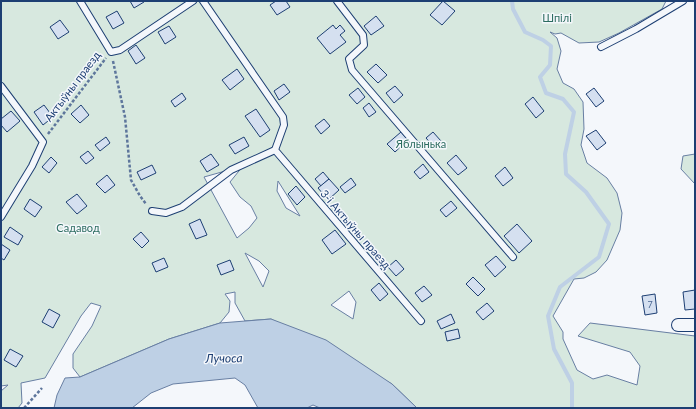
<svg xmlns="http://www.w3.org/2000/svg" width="696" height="409" font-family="Lato,sans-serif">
	<rect width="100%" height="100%" fill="#f4f7fb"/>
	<g fill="#d7e8df" stroke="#687fa3" fill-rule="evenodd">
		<path d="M1 1H666L662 9 619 33 599 42 579 43 561 33 555 34 550 32 557 38 561 51 557 69 563 83 574 89 583 102 584 129 581 145 587 163 607 178 617 193 622 213 620 230 607 260 596 272 584 278 574 279 553 316 563 332V339L577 370 593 379 607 375 637 385 640 366 630 352 578 336 590 323 695 336V408H417L392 384 271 319 245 321 235 303V292L225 294 230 301 229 312 220 323 169 339 80 377 73 368V354L92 326 101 306 91 303 81 316 45 378 21 383 22 403 18 408H1V391L8 385 1 386ZM243 166 230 182 240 197 251 206 257 218 249 228 237 238 204 177ZM278 181 300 216 286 208 277 191ZM245 253 259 261 269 271 263 287ZM349 291 356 302 353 319 331 305Z"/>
		<polygon points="695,154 695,184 681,169 683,156"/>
	</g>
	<polygon fill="#bed0e5" stroke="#687fa3" points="271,319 326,340 392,384 417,408 320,408 313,405 307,408 258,408 245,385 235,378 173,384 151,393 132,408 54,408 57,395 65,378 80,377 169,339 220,323"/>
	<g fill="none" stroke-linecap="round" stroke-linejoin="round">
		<polyline stroke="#bed0e5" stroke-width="4" points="512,1 513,9 525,32 543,40 551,46 550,65 540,77 546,93 563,99 574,112 565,154 566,174 586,192 609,224 599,257 560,287 548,316 554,349 572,383 572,408"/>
	</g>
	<g fill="#d5e0f0" stroke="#1d3f73">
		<polygon points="130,1 144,1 144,2 134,8"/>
		<polygon points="276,1 286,1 290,7 277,15 270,5"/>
		<polygon points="443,1 455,11 442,25 430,15"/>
		<polygon points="117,11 124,23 113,29 106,17"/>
		<polygon points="376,16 384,26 371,35 364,26"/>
		<polygon points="60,20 69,32 58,39 50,27"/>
		<polygon points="333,25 336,29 340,25 345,31 340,35 346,42 330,54 317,38"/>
		<polygon points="169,26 176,37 165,44 158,32"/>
		<polygon points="136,45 145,58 136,64 128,51"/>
		<polygon points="376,64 387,75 378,83 367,72"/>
		<polygon points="237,69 244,79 230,90 222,80"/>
		<polygon points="284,84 290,92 279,100 274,91"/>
		<polygon points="395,86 403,95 394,103 386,93"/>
		<polygon points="358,88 365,97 357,104 349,95"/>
		<polygon points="594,88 604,101 596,107 586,94"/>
		<polygon points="182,93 186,99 175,107 171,101"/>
		<polygon points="533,97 544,111 536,118 525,104"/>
		<polygon points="369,103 376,112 369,117 363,108"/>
		<polygon points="44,105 53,117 43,125 34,112"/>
		<polygon points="81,105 89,115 80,123 71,114"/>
		<polygon points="256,109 270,130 260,137 245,116"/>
		<polygon points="11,111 20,121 7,132 1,125 1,119"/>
		<polygon points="324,119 330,126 321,134 315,126"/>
		<polygon points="596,130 606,143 597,150 586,136"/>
		<polygon points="401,132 408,140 395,152 387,144"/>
		<polygon points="433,132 441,141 434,147 426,138"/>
		<polygon points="106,137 110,143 100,151 95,145"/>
		<polygon points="244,137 249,146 235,154 229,145"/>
		<polygon points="88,151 94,158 86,164 80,157"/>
		<polygon points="211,154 219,165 207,172 200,161"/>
		<polygon points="456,155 467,168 458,175 447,163"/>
		<polygon points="51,157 57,163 49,173 42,167"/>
		<polygon points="423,164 429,172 420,179 414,172"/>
		<polygon points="152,165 156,173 141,180 137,172"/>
		<polygon points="505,167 513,178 503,186 495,176"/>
		<polygon points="323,172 329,179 321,186 315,179"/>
		<polygon points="107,175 115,185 105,193 96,184"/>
		<polygon points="351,178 356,185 345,193 340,187"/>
		<polygon points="329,179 339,190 328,200 318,188"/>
		<polygon points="296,186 305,197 297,205 288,194"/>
		<polygon points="77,194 87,206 77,214 66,202"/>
		<polygon points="30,199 42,207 35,217 24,209"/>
		<polygon points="451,201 457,208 446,217 440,210"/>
		<polygon points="200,219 207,235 196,239 189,224"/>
		<polygon points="517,224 532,241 519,253 504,236"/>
		<polygon points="10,227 23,236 18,245 4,237"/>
		<polygon points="335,230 346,244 332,254 322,240"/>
		<polygon points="141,232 149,241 142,248 133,239"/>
		<polygon points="1,244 10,250 4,260 1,258"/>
		<polygon points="496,256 506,267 495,277 485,265"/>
		<polygon points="164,258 168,267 156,272 152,263"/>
		<polygon points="230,260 234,270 221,275 217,265"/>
		<polygon points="396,260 404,269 396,276 388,267"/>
		<polygon points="473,277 485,289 478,296 466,284"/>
		<polygon points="379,283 388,294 380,301 371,290"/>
		<polygon points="424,286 432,295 422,302 415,293"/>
		<polygon points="695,290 695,309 685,310 683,292"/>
		<polygon points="655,294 657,313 645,315 642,296"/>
		<polygon points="487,303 494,311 483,320 476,312"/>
		<polygon points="49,309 60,315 53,328 42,322"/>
		<polygon points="451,314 455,323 441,329 437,321"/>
		<polygon points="458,329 460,338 447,341 445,332"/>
		<polygon points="10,349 23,356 16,367 4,360"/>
	</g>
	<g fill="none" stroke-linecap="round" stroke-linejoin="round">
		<g stroke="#1d3f73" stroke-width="8">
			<g id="lane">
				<polyline points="80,1 111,52 120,50 193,1"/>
				<polyline points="203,1 283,117 284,125 275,150 421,321"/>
				<polyline points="337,1 363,35 364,45 349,59 352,70 513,257"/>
				<polyline points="601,47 636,29 683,1"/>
				<polyline points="1,86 43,142 32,166 1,217"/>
				<polyline points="152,211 166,213 182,207 231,170 275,150"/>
			</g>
		</g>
		<g stroke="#1d3f73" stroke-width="14">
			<polyline id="street" points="678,325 695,325"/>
		</g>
		<g stroke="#5e769c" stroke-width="2.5" stroke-dasharray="3 2" stroke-linecap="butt">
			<polyline points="113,61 125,117 131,180 140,196 146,204"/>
			<polyline points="48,134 106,58"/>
			<polyline points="24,408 42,388"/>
		</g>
		<use href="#lane" stroke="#f4f7fb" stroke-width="6"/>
		<use href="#street" stroke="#f4f7fb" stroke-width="12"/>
	</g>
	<g text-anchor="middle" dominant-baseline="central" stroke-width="3" stroke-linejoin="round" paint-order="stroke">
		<g font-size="9" fill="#4b6792">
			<text x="650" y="304">7</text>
		</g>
		<g font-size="11" fill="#2c6c60" stroke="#f4f7fb">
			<text x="557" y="17">Шпілі</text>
			<text x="421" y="143">Яблынька</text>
			<text x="78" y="227">Садавод</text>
		</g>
		<g font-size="11" fill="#1d3f73" stroke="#f4f7fb">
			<text transform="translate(72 86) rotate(-53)">Актыўны праезд</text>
			<text transform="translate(356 229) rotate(49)">3-і Актыўны праезд</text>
		</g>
		<g font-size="12" font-style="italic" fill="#1d3f73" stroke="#f4f7fb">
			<text transform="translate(224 358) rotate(-1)">Лучоса</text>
		</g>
	</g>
	<rect width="696" height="409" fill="none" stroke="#1d3f73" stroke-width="4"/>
</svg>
